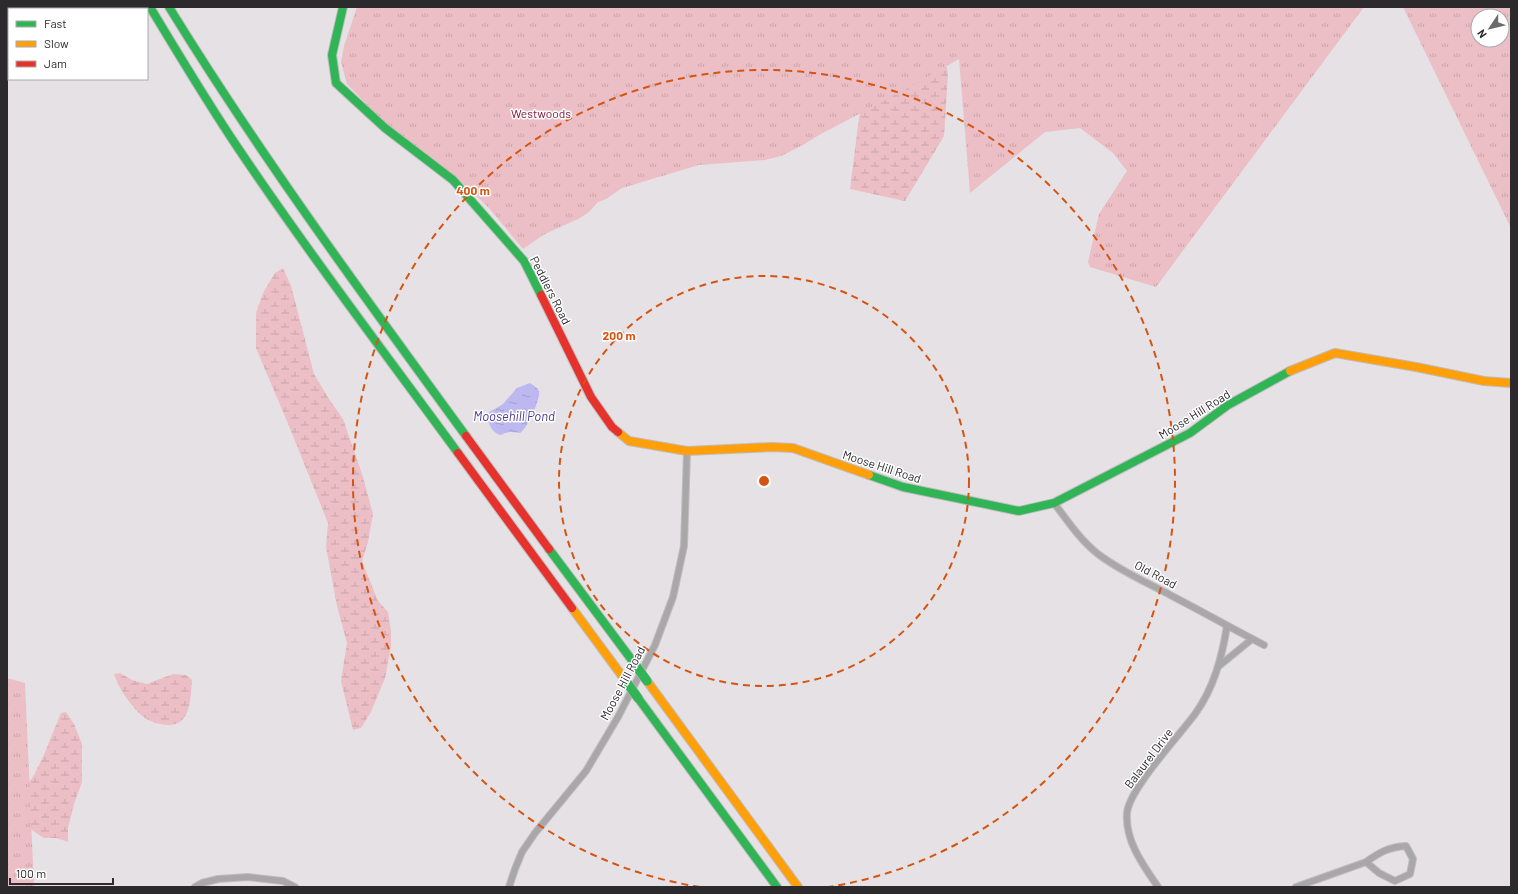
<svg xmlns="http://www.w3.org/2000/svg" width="1518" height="894" font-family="Barlow,sans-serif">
	<defs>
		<pattern id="wetland-marsh" width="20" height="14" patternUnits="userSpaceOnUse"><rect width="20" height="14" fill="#ecbfc6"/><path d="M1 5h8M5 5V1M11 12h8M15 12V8" fill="none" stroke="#cba4aa"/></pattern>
		<pattern id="park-tufts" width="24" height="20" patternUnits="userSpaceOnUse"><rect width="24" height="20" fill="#ecbfc6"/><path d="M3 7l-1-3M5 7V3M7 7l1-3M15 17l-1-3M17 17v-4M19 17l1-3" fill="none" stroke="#cba4aa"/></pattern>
		<pattern id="water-ripples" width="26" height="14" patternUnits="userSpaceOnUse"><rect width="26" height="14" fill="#bdb8f0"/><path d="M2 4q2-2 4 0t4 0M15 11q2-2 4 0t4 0" fill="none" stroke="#a39ece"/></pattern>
	</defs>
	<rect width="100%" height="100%" fill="#e5e1e4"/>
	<g fill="url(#wetland-marsh)">
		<polygon points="934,7 948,74 944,136 905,201 850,189 860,110"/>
		<polygon points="283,268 291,286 314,374 329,399 343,419 363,477 373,514 368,542 362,561 378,601 388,612 391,631 391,646 385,678 371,712 361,728 353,730 341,681 347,643 337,606 326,547 328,523 289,426 256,348 256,313 263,293 275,273"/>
		<path d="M120 673 132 680 147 684 173 674 186 675 192 680C191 692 191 710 183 719 174 731 148 723 139 713 128 702 119 688 114 674Z"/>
		<polygon points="66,712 74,724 82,744 82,782 74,804 68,828 68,842 57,838 44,838 24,825 7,807 33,777 43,757 61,713"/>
	</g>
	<g fill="url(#park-tufts)" fill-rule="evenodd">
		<polygon points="357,7 1364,7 1156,287 1090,267 1088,262 1099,214 1127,171 1113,153 1080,128 1045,132 970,193 959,59 914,85 819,135 803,145 781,156 765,160 699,165 622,188 606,199 598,202 589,212 580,218 543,235 523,249 489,208 466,186 380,118 347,84 341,62 344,46"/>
		<path d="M1403 7H1511V228ZM1478 16H1502V40H1478Z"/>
		<polygon points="7,678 25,683 34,887 7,887"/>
	</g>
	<path fill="url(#water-ripples)" d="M530 383C533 385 538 388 539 391 541 398 527 429 520 433 513 432 507 431 501 435 492 434 486 421 488 413L503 404 517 388Z"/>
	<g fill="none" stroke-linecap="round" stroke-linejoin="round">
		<g stroke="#bfbdbf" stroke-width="8">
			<g id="street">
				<path d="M1054 503C1067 520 1080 540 1098 554 1120 571 1148 583 1172 596 1203 612 1233 629 1264 645"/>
				<polyline points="1219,666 1252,639"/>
				<polyline points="195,887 202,883 218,879 248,877 283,881 295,887"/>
				<polyline points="509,887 515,869 522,852 535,833 586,771 618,717 655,645 673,597 684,546 687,451"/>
				<path d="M1158 887C1143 865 1125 841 1127 813 1129 789 1179 736 1195 714 1214 688 1222 657 1227 626"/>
				<path d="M1296 887 1366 862C1380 852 1389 847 1406 846L1413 859 1410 874 1395 881 1379 873 1366 862"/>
			</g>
		</g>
		<g stroke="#bfbdbf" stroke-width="10">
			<g id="fast">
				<path d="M150 7C179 55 207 102 238 148 308 252 384 352 458 453"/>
				<path d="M169 7C260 155 363 295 466 436"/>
				<polyline points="343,7 332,55 336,83 385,128 453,180 524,261 541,295"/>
				<polyline points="869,475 903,487 1019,511 1054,503 1190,433 1228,405 1290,371"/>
				<polyline points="549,549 634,663"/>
				<polyline points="638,698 777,887"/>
			</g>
		</g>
		<g stroke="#bfbdbf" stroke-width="10">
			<g id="slow">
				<polyline points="1290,371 1335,353 1416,367 1484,381 1511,383"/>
				<polyline points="618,432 629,441 687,451 772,447 793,448 869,475"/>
				<polyline points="572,608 625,680"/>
				<polyline points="647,681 798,887"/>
			</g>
		</g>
		<g stroke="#bfbdbf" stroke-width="10">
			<g id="jam">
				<polyline points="541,295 591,397 612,427 618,432"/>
				<polyline points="466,436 549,549"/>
				<polyline points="458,453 572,608"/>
			</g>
		</g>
		<use href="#street" stroke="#a9a7a8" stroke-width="6"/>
		<use href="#fast" stroke="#30b455" stroke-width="8"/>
		<use href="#slow" stroke="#ff9f0a" stroke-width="8"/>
		<use href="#jam" stroke="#e5322d" stroke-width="8"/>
		<g stroke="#bfbdbf" stroke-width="10" stroke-linecap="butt">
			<g id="fast-bridge">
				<polyline points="634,663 647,681"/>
				<polyline points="625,680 638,698"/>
			</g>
		</g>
		<use href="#fast-bridge" stroke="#30b455" stroke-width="9"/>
	</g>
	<g fill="none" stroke="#d5540f" stroke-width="2" stroke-dasharray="7 5">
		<circle cx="764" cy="481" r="205"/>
		<path d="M700 887A411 411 0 1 1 828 887"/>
	</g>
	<g text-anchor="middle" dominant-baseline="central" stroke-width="3" stroke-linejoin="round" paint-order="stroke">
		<g font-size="12" fill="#7d1130" stroke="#fff">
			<text x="541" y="113">Westwoods</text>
		</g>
		<g font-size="12" fill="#2c2a2c" stroke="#fff">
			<text transform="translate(551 290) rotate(63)">Peddlers Road</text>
			<text transform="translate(1194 414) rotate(-32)">Moose Hill Road</text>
			<text transform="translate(882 466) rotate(18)">Moose Hill Road</text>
			<text transform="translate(1156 574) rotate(28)">Old Road</text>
			<text transform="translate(622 683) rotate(-62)">Moose Hill Road</text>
			<text transform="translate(1148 758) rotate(-53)">Balaurel Drive</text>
		</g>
		<g font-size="13" font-style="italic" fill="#483992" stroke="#fff">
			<text x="514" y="416">Moosehill Pond</text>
		</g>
	</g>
	<circle cx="764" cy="481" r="6" fill="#d5540f" stroke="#fff" stroke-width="2"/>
	<g font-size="12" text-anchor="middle" font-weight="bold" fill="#d5540f" stroke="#fff" stroke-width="3" stroke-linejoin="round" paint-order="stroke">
		<text x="473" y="195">400 m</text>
		<text x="619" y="340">200 m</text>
	</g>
	<rect width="1518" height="894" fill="none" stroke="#2c2a2c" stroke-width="16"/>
	<rect x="8" y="8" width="140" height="72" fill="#ffffff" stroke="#abaaab"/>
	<rect x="16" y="21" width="20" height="6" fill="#30b455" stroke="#abaaab"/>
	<text x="44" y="28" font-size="12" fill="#2c2a2c">Fast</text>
	<rect x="16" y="41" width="20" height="6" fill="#ff9f0a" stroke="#abaaab"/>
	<text x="44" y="48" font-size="12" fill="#2c2a2c">Slow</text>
	<rect x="16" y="61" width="20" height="6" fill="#e5322d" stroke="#abaaab"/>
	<text x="44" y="68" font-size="12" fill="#2c2a2c">Jam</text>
	<g transform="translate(1490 28) rotate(235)"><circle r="19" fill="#ffffff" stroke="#abaaab"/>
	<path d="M0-3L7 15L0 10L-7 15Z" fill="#6d6a6c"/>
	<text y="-6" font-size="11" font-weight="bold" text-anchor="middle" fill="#2c2a2c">N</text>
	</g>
	<path d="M10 878v6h103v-6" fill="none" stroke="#2c2a2c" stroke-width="2"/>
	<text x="16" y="878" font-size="12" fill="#2c2a2c" stroke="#ffffff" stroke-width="3" paint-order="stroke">100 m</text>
</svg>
